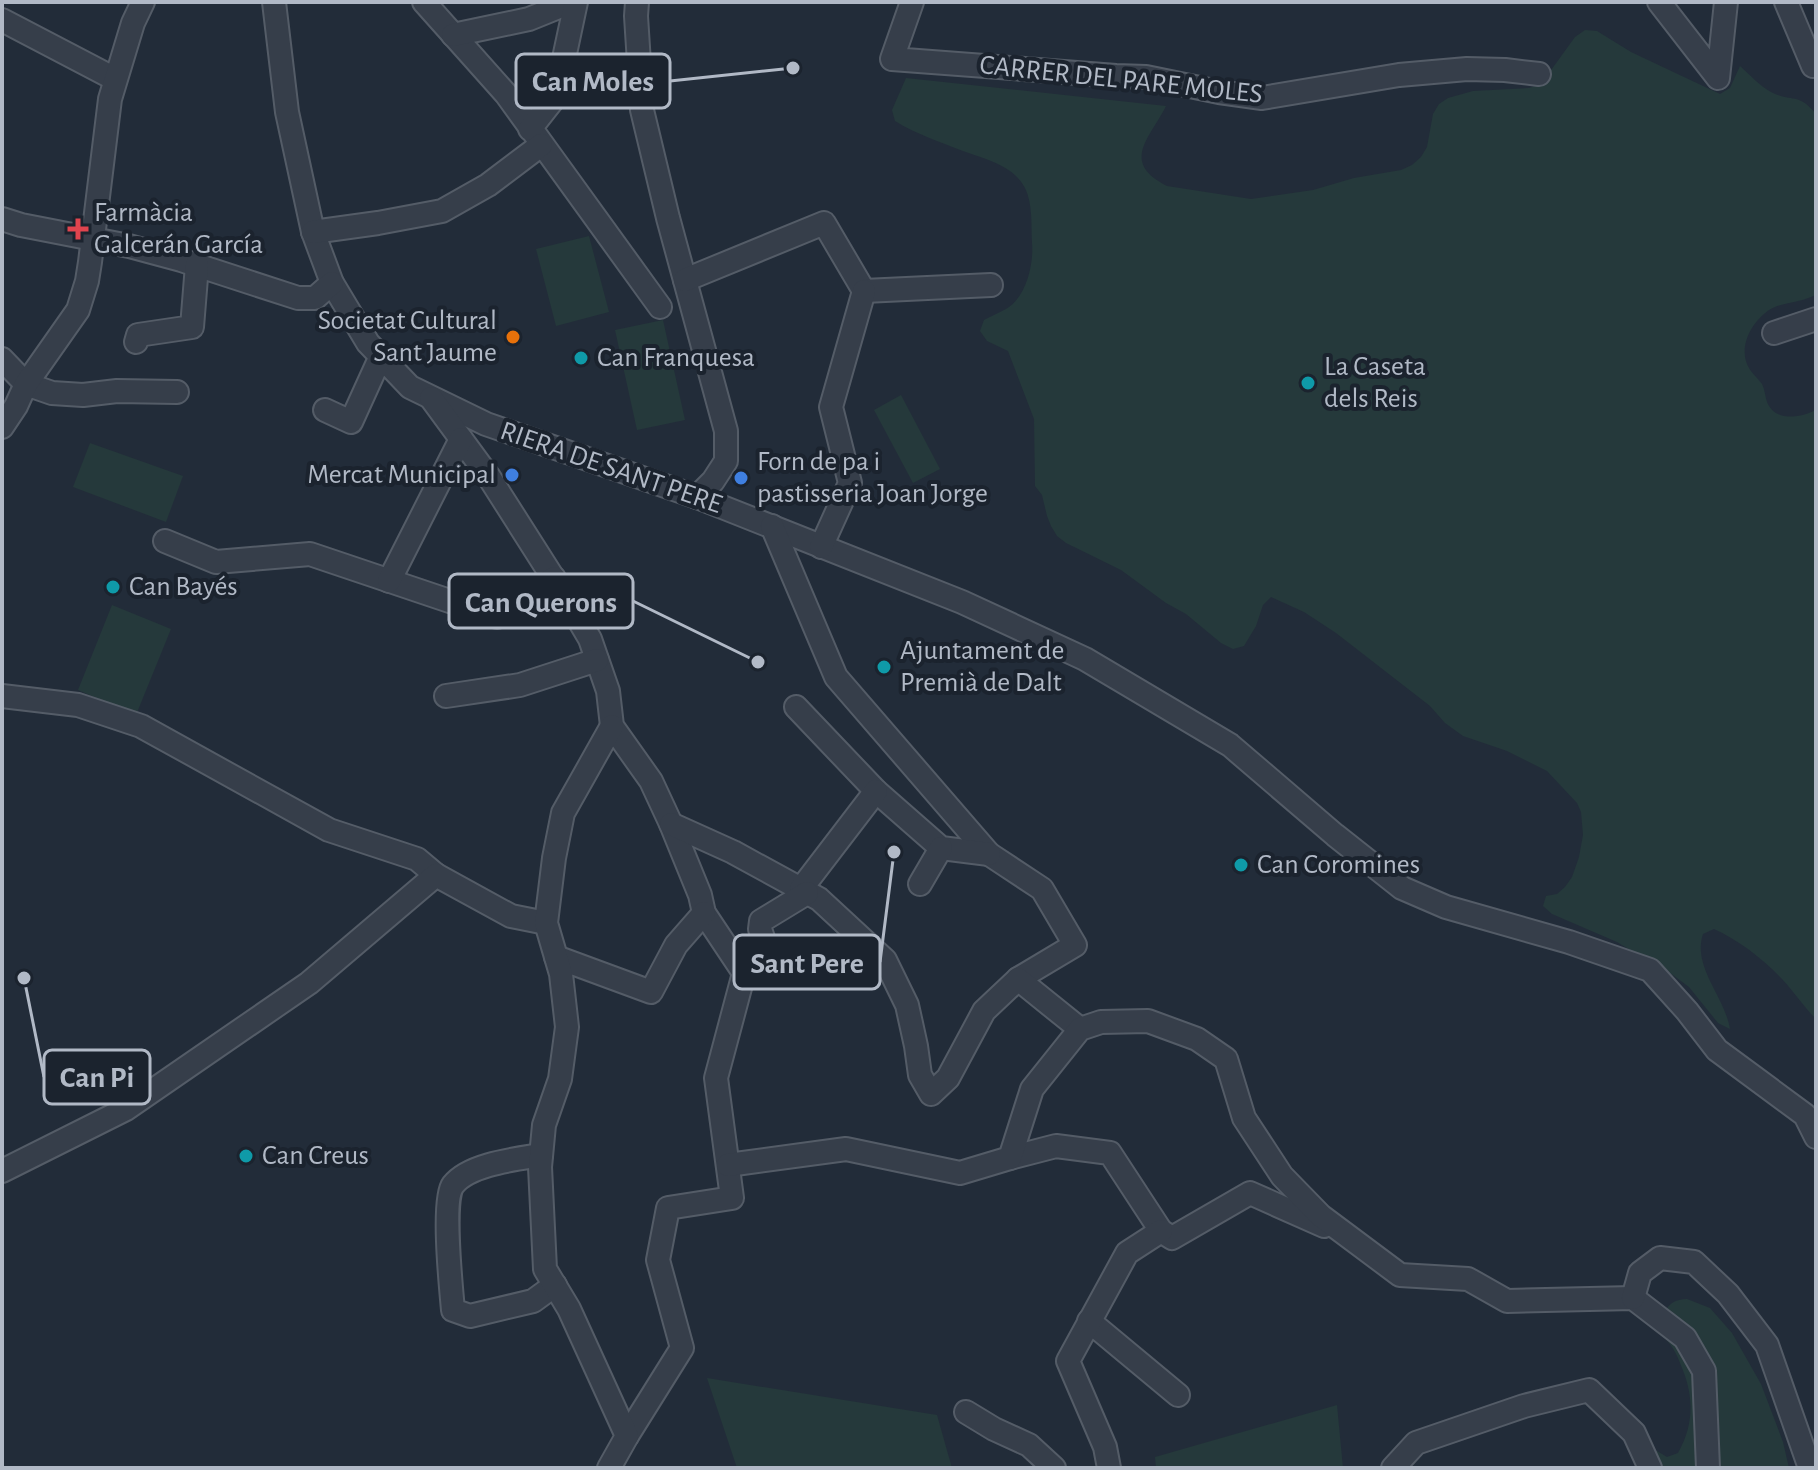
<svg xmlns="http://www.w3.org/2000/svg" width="1818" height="1470" font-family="'Alegreya Sans',sans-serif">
	<rect width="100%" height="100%" fill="#222c39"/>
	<g fill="#25393b">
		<path d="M1585 30 1597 31 1631 52 1720 94 1730 88 1740 66C1750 75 1760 86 1771 92 1792 103 1798 92 1816 114V295C1810 297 1804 300 1798 301 1788 304 1778 304 1769 310 1753 321 1739 344 1747 364 1750 372 1757 377 1762 384 1765 390 1765 396 1767 402 1775 422 1800 418 1816 410V1019C1804 1007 1794 992 1782 979 1763 959 1740 941 1714 929L1703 934C1692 967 1725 997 1730 1029L1718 1023 1689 987 1662 967 1637 954 1617 942 1552 914 1543 906 1546 896 1557 894 1565 887 1572 877 1579 857 1583 835 1581 812 1577 803 1547 771 1507 751 1463 736 1445 723 1430 706 1336 633 1304 612 1271 597 1263 605 1256 626 1244 646 1233 649 1221 643 1186 614 1166 603 1121 570 1066 543 1057 536 1051 526 1047 516 1042 495 1035 486 1034 419 1008 351 987 341 980 331 984 320C991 316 999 313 1006 309 1026 298 1034 264 1032 243 1031 226 1033 204 1025 188 1013 165 985 159 963 151 940 142 916 134 895 121L892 110 906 78 1166 106C1151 137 1119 162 1167 186L1251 199 1313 190 1354 178 1401 170 1412 165 1421 157 1427 147 1433 114 1439 104 1448 98 1473 91 1529 88 1541 84 1575 37Z"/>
		<polygon points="589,236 609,312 556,326 536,249"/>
		<polygon points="663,320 685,420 637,430 615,330"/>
		<polygon points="901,395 940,469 913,483 874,410"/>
		<polygon points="90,443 183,476 166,522 73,487"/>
		<polygon points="112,605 171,629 136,715 78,690"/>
		<path d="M1687 1299 1710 1308 1732 1333 1761 1384 1783 1442 1789 1468H1643L1657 1451 1667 1457 1678 1453C1694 1425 1694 1397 1682 1368 1676 1352 1671 1342 1657 1332 1665 1314 1664 1300 1687 1299Z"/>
		<polygon points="707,1378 937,1415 952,1468 737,1468"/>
		<polygon points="1337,1405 1343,1468 1156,1468 1155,1457"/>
	</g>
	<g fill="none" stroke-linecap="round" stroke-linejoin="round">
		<g stroke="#545c67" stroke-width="26">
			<g id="minor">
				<polyline points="274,2 287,112 313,232 332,283 368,343 410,387 486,424 697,497 962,602 1085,659 1230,745 1335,835 1402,888 1446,907 1569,942 1650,970 1687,1011 1717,1050 1805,1115 1816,1137"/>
				<polyline points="424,2 506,94 660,307"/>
				<polyline points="637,2 636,16 642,110 668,218 726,431 726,461 713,481 697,497"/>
				<polyline points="912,2 892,59 1116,76 1146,77 1219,92 1262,98 1399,75 1467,69 1505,70 1539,74"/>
				<polyline points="1659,2 1718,78 1726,2"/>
				<polyline points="1786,2 1813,66 1816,60"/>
				<polyline points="2,20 115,79"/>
				<polyline points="453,35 529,19 571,2"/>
				<polyline points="530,129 556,96 576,2"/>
				<polyline points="2,219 21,225 129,246 181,260 298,298 315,298 332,283"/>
				<polyline points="313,232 378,223 442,211 488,185 541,145"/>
				<polyline points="685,280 824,223 864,291"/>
				<polyline points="864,291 991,285"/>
				<polyline points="1774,333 1816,319"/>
				<polyline points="136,342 138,335 192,327 197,265"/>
				<polyline points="2,359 26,384 52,393 83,395 117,391 177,392"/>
				<polyline points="431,398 489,477 564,595 590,639 608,691 612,726 651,781 671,824 700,895 704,913 744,973 716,1078 732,1198 668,1208 658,1260 682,1348 627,1436"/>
				<polyline points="325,410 351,422 381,356"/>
				<polyline points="2,427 16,406 26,384 78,310 87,281 90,262 110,99 133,23 143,2"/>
				<polyline points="772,526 836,677 989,854 1042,889 1075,945 1018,979"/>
				<polyline points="165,541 216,562 310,554 497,617 554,578"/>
				<polyline points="821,547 850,483 831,407 864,291"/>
				<polyline points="389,581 461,439"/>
				<polyline points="2,696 78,705 141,726 329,830 417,859 436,875"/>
				<polyline points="446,696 520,685 597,660"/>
				<polyline points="796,707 876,791 941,848 989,854"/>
				<polyline points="671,824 733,852 819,899 885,960 907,1005 916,1046 920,1075 931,1094 948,1078 984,1011 1018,979 1080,1029"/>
				<polyline points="920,884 941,848"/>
				<polyline points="801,889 876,791"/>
				<polyline points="556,957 651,992 676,945 704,913"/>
				<polyline points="744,973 769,956 760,929 761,921 807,893"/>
				<path d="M541 1155C517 1159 469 1164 453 1185 442 1199 451 1288 453 1310L470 1316 533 1301 555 1285"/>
				<polyline points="1010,1158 1056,1146 1110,1153 1161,1231 1172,1238 1250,1193 1324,1226"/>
				<polyline points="728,1165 846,1149 960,1173 1010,1158 1032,1089 1080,1029 1101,1022 1148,1021 1197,1039 1226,1059 1244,1118 1282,1176 1321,1216 1400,1275 1468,1279 1507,1301 1633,1298 1685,1338 1704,1371 1708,1468"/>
				<polyline points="2,1171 126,1109 309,983 436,875 511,916 546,923"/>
				<polyline points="1633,1298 1640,1273 1660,1258 1694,1262 1728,1294 1767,1345 1810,1468"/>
				<polyline points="1089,1321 1178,1395"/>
				<polyline points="966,1412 994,1429 1029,1445 1054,1468"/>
				<polyline points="609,1468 627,1436 569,1309 545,1269 540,1167 544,1125 560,1079 567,1027 561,974 546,923 554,858 563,813 612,726"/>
				<polyline points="1109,1468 1105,1447 1068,1361 1127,1253 1161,1231"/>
				<polyline points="1393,1468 1416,1443 1524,1406 1589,1390 1634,1433 1650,1468"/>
			</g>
		</g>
		<use href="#minor" stroke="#363e4a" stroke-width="22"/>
	</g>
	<path fill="#e0444e" stroke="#1b232e" stroke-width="3" d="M74 217h8v8h8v8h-8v8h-8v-8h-8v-8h8z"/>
	<circle fill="#e8710a" stroke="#1b232e" stroke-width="3" cx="513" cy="337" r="8"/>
	<g fill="#0f9aa8" stroke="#1b232e" stroke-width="3">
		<circle cx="581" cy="358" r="8"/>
		<circle cx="1308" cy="383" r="8"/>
		<circle cx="113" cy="587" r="8"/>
		<circle cx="884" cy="667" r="8"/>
		<circle cx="1241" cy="865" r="8"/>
		<circle cx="246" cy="1156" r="8"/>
	</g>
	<g fill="#3f7fe0" stroke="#1b232e" stroke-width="3">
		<circle cx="512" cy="475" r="8"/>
		<circle cx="741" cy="478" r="8"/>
	</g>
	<g text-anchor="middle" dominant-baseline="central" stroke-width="8" stroke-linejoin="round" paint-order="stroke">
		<g font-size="28" fill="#b1b9c6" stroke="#1b232e">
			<text transform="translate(1121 80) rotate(6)">CARRER DEL PARE MOLES</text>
			<text transform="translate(611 468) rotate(19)">RIERA DE SANT PERE</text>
		</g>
		<g font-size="28" fill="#b1b9c6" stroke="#1b232e" text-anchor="start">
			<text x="94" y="213">Farmàcia<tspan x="94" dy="32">Galcerán García</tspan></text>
			<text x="497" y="321" text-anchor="end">Societat Cultural<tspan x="497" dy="32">Sant Jaume</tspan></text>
			<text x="597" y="358">Can Franquesa</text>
			<text x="1324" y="367">La Caseta<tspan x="1324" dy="32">dels Reis</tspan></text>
			<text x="757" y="462">Forn de pa i<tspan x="757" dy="32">pastisseria Joan Jorge</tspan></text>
			<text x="496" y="475" text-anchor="end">Mercat Municipal</text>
			<text x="129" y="587">Can Bayés</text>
			<text x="900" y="651">Ajuntament de<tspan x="900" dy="32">Premià de Dalt</tspan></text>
			<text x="1257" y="865">Can Coromines</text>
			<text x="262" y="1156">Can Creus</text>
		</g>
	</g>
	<path fill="none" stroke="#b1b9c6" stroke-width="3" d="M793 68L670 81M758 662L633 601M894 852L880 962M24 978L44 1077"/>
	<g fill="#b1b9c6" stroke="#1b232e" stroke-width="3">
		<circle cx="793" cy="68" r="8"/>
		<circle cx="758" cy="662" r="8"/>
		<circle cx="894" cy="852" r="8"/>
		<circle cx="24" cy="978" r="8"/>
	</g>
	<g fill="#1b232e" stroke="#b1b9c6" stroke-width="3">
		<rect x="516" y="54" width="154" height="54" rx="8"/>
		<rect x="449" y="574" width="184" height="54" rx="8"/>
		<rect x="734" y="935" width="146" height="54" rx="8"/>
		<rect x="44" y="1050" width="106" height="54" rx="8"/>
	</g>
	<g font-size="30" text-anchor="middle" font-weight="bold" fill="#b1b9c6">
		<text x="593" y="91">Can Moles</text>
		<text x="541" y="612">Can Querons</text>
		<text x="807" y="973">Sant Pere</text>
		<text x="97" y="1087">Can Pi</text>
	</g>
	<rect width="1818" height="1470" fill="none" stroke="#b1b9c6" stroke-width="8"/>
</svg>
